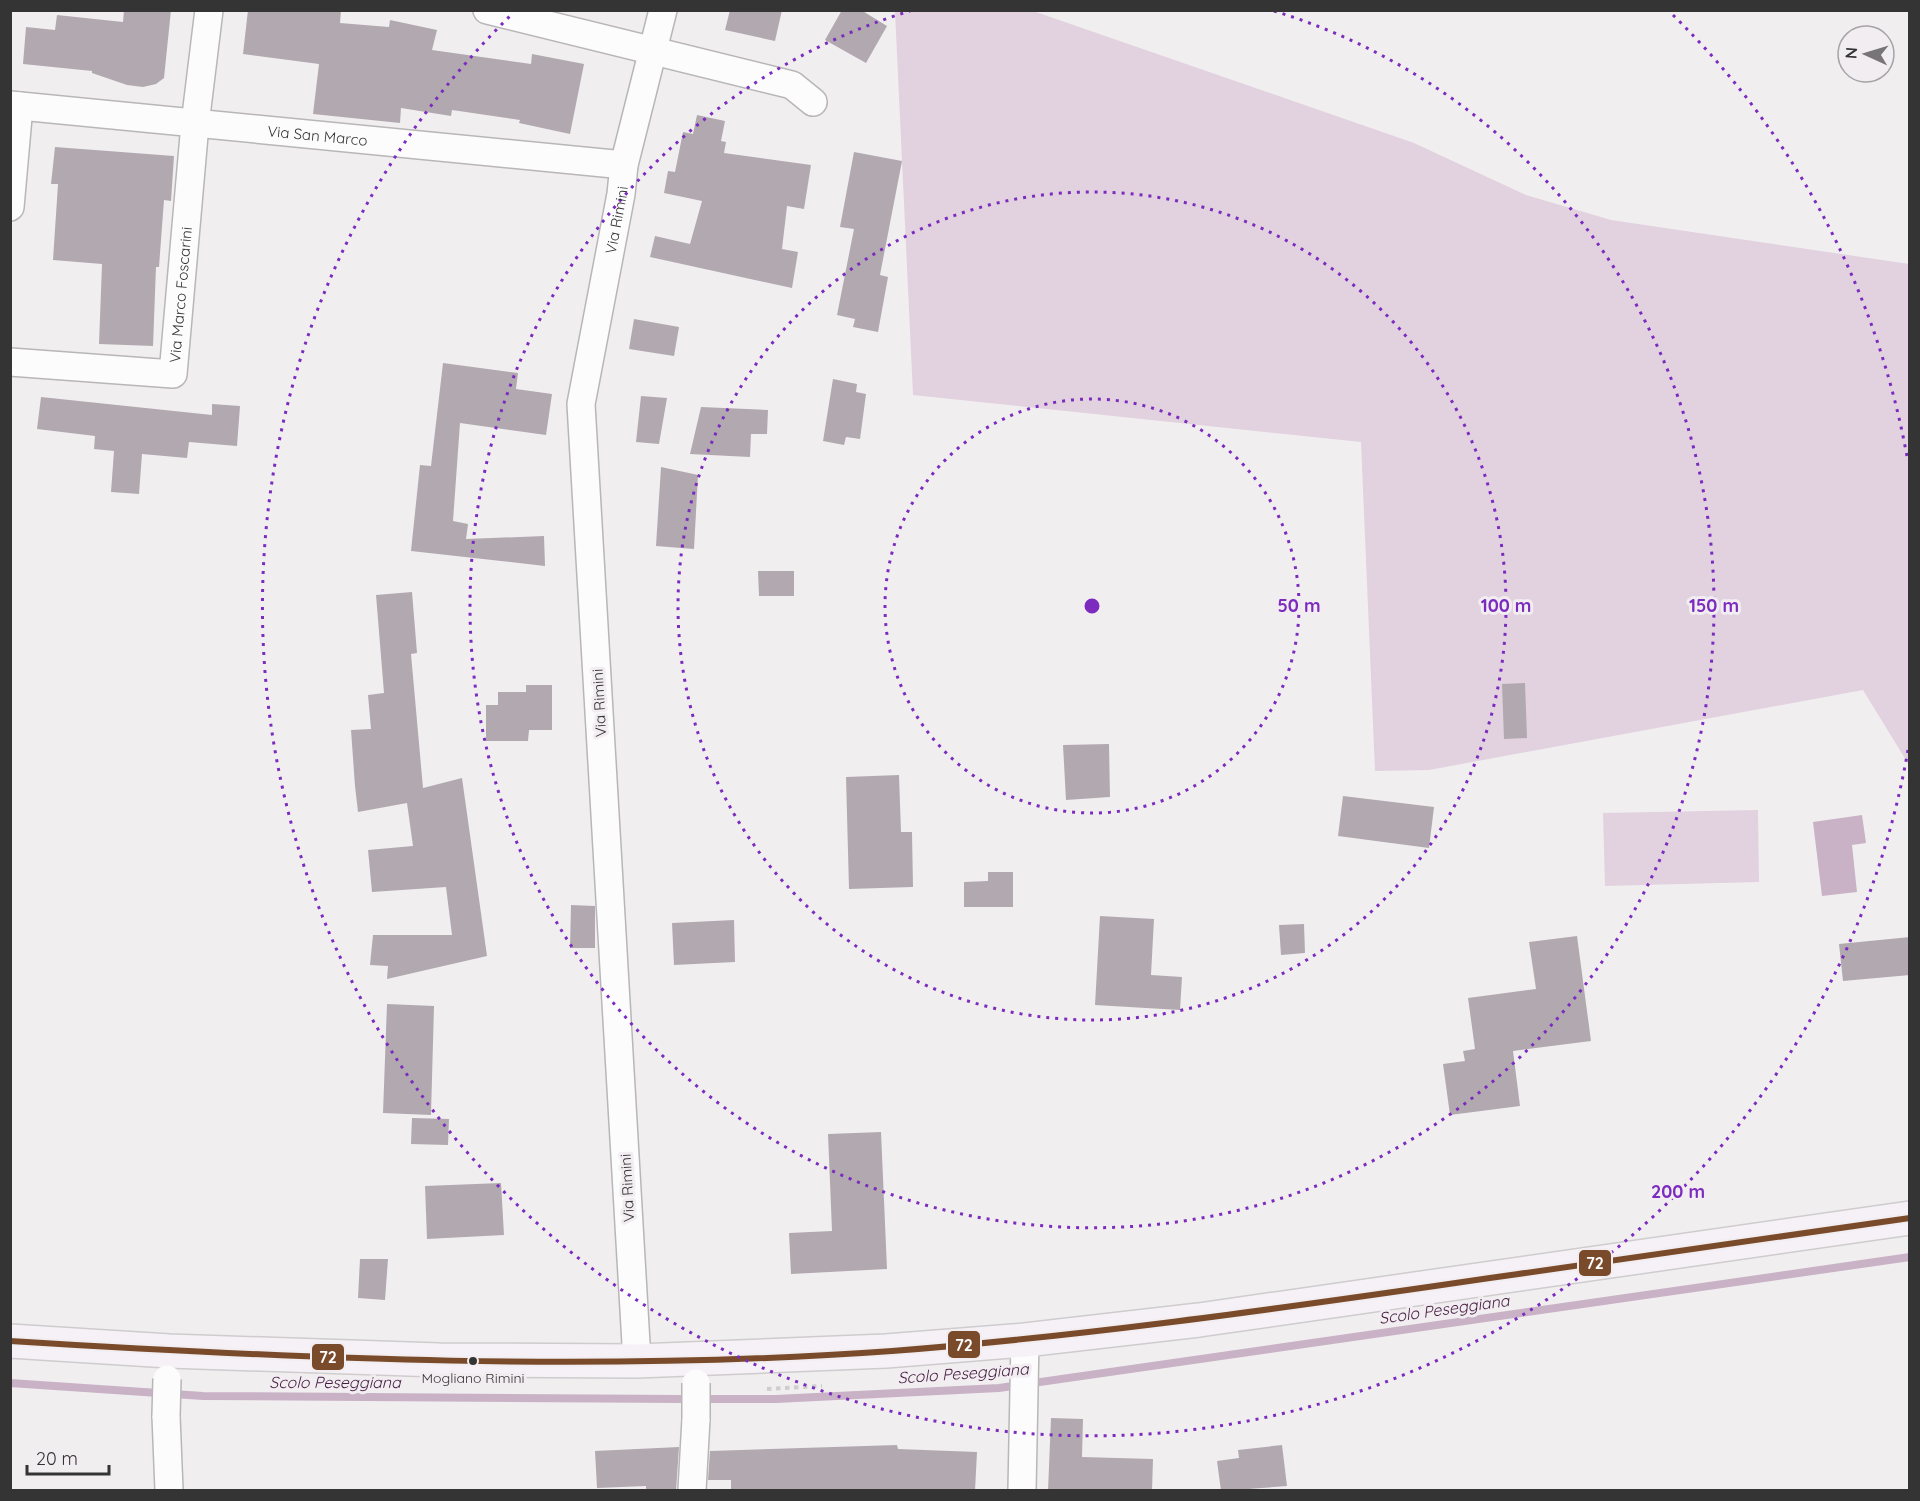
<svg xmlns="http://www.w3.org/2000/svg" width="1920" height="1501" font-family="Quicksand,sans-serif">
	<rect width="100%" height="100%" fill="#f1eef0"/>
	<g fill="#e2d1df">
		<polygon points="895,11 1033,11 1414,143 1526,195 1611,220 1909,264 1909,765 1863,690 1429,770 1375,771 1361,442 913,395"/>
		<polygon points="1758,810 1759,882 1605,886 1603,813"/>
	</g>
	<polygon fill="#c9b2c6" points="1862,815 1866,843 1852,845 1857,892 1822,896 1813,822"/>
	<g fill="none" stroke-linecap="round" stroke-linejoin="round">
		<polyline stroke="#c9b2c6" stroke-width="8" points="10,1383 203,1396 684,1399 776,1399 999,1388 1910,1257"/>
	</g>
	<g fill="#b1a9af">
		<polygon points="124,10 171,10 164,78 156,84 143,87 127,85 92,73 92,71 23,64 26,27 55,30 57,15 123,22"/>
		<polygon points="248,10 341,10 340,23 389,27 390,20 437,30 432,50 531,64 532,54 584,64 570,134 519,123 520,120 452,110 451,116 401,108 400,123 313,114 319,64 243,54"/>
		<polygon points="730,10 782,10 775,41 725,30"/>
		<polygon points="842,10 861,10 887,26 866,63 825,40"/>
		<polygon points="697,115 725,121 721,141 726,142 724,153 811,165 804,209 787,206 782,249 798,252 792,288 650,257 655,236 690,244 702,201 664,193 668,171 675,172 683,132 693,134"/>
		<polygon points="55,147 174,156 171,201 164,200 159,267 156,267 153,346 99,344 102,264 53,260 58,184 51,184"/>
		<polygon points="854,152 902,161 880,275 888,277 878,332 853,327 855,319 837,315 854,229 840,227"/>
		<polygon points="634,319 679,327 674,356 629,349"/>
		<polygon points="443,363 518,373 516,389 552,394 546,435 460,423 453,521 468,524 466,539 544,536 545,566 411,551 420,465 431,466"/>
		<polygon points="833,379 857,384 856,392 866,394 860,439 846,437 844,445 823,441"/>
		<polygon points="641,396 667,398 659,444 636,442"/>
		<polygon points="41,397 212,415 212,404 240,406 237,446 189,442 187,458 142,454 139,494 111,492 114,451 94,449 95,436 37,429"/>
		<polygon points="701,407 768,410 767,434 751,434 750,457 690,454"/>
		<polygon points="661,467 698,475 694,549 656,546"/>
		<polygon points="758,571 794,571 794,596 759,596"/>
		<polygon points="412,592 417,653 411,654 423,788 462,778 487,956 387,979 388,966 370,965 373,935 452,935 446,887 372,892 368,850 413,846 407,803 358,812 355,786 351,730 371,729 368,695 384,693 376,595"/>
		<polygon points="1525,683 1527,738 1504,739 1502,684"/>
		<polygon points="526,685 552,685 552,730 529,730 528,741 486,741 486,705 498,705 498,692 526,692"/>
		<polygon points="1109,744 1110,797 1066,800 1063,745"/>
		<polygon points="899,775 901,832 912,832 913,887 849,889 846,777"/>
		<polygon points="1343,796 1434,807 1429,848 1338,836"/>
		<polygon points="988,872 1013,872 1013,907 964,907 964,882 988,881"/>
		<polygon points="571,905 595,906 595,948 570,948"/>
		<polygon points="1100,916 1154,919 1151,975 1182,977 1180,1010 1095,1005"/>
		<polygon points="734,920 735,962 674,965 672,923"/>
		<polygon points="1304,924 1305,953 1281,955 1279,925"/>
		<polygon points="1577,936 1591,1041 1513,1051 1520,1106 1450,1115 1443,1064 1465,1061 1463,1051 1475,1049 1468,998 1536,989 1529,942"/>
		<polygon points="1910,937 1910,975 1843,981 1839,944"/>
		<polygon points="387,1004 434,1006 431,1115 383,1113"/>
		<polygon points="412,1118 449,1119 448,1145 411,1144"/>
		<polygon points="881,1132 887,1269 791,1274 789,1233 832,1231 828,1134"/>
		<polygon points="501,1183 504,1235 427,1239 425,1186"/>
		<polygon points="360,1259 388,1259 385,1300 358,1298"/>
		<polygon points="1051,1418 1083,1419 1082,1457 1153,1459 1152,1491 1048,1491"/>
		<polygon points="897,1445 898,1449 977,1452 975,1491 731,1491 731,1480 708,1480 710,1451"/>
		<polygon points="1282,1445 1287,1486 1221,1491 1217,1461 1239,1458 1238,1450"/>
		<polygon points="679,1447 676,1491 646,1491 646,1486 597,1488 595,1451"/>
	</g>
	<g fill="none" stroke-linecap="round" stroke-linejoin="round">
		<g stroke="#b8b6b7" stroke-width="30">
			<g id="minor">
				<polyline points="487,10 792,85 813,102"/>
				<path id="s1" d="M10 105 624 165"/>
				<polyline points="10,207 19,106"/>
				<path id="s2" d="M10 362 173 374 195 124 209 10"/>
				<path id="s3" d="M637 1361 581 404 621 194 624 165 663 10"/>
				<polyline points="166,1416 169,1490"/>
				<polyline points="692,1490 696,1419"/>
				<polyline points="1022,1490 1025,1340"/>
			</g>
		</g>
		<g stroke="#cecccd" stroke-width="36">
			<polyline id="primary" points="10,1341 169,1351 439,1360 637,1361 886,1351 1025,1340 1199,1320 1910,1218"/>
		</g>
		<polyline stroke="#cecece" stroke-width="4" stroke-dasharray="4.5 4.5" stroke-linecap="butt" points="767,1389 822,1386"/>
		<use href="#minor" stroke="#fdfcfd" stroke-width="27"/>
		<use href="#primary" stroke="#f6f1f6" stroke-width="33"/>
		<g stroke="#b8b6b7" stroke-width="30" stroke-linecap="butt">
			<g id="minor-bridge">
				<polyline points="166,1416 167,1379"/>
				<polyline points="696,1419 696,1383"/>
			</g>
		</g>
		<use href="#minor-bridge" stroke="#fdfcfd" stroke-width="27"/>
		<g stroke="#f2edf1" stroke-width="10">
			<path id="bus-1" d="M10 1341C303 1359 599 1372 892 1351 1074 1337 1254 1312 1435 1286 1593 1263 1751 1241 1910 1218"/>
		</g>
		<use href="#bus-1" stroke="#7a4b2a" stroke-width="6"/>
	</g>
	<g fill="none" stroke="#7b2cbf" stroke-width="3" stroke-dasharray="3 6">
		<circle cx="1092" cy="606" r="207"/>
		<circle cx="1092" cy="606" r="414"/>
		<path d="M1274 11A622 622 0 1 1 910 11"/>
		<path d="M1908 750A829 829 0 1 1 511 15M1673 15A829 829 0 0 1 1908 462"/>
	</g>
	<circle fill="#353435" stroke="#f2edf1" stroke-width="2" cx="473" cy="1361" r="5"/>
	<g text-anchor="middle" dominant-baseline="central" stroke-width="6" stroke-linejoin="round" paint-order="stroke">
		<g font-size="14" fill="#353435" stroke="#f2edf1">
			<text x="473" y="1378">Mogliano Rimini</text>
		</g>
		<g font-size="15" fill="#353435" stroke="#f2edf1">
			<text stroke="none"><textPath href="#s1" startOffset="309">Via San Marco</textPath></text>
			<text stroke="none"><textPath href="#s3" startOffset="1146">Via Rimini</textPath></text>
			<text stroke="none"><textPath href="#s2" startOffset="243">Via Marco Foscarini</textPath></text>
			<text transform="translate(599 703) rotate(-93)">Via Rimini</text>
			<text transform="translate(627 1188) rotate(-93)">Via Rimini</text>
		</g>
		<g font-size="16" font-style="italic" fill="#441c40" stroke="#f2edf1">
			<text transform="translate(1444 1309) rotate(-8)">Scolo Peseggiana</text>
			<text transform="translate(963 1373) rotate(-4)">Scolo Peseggiana</text>
			<text x="335" y="1382">Scolo Peseggiana</text>
		</g>
	</g>
	<circle cx="1092" cy="606" r="9" fill="#7b2cbf" stroke="#f2edf1" stroke-width="3"/>
	<g font-size="18" text-anchor="middle" font-weight="bold" fill="#7b2cbf" stroke="#f2edf1" stroke-width="6" stroke-linejoin="round" paint-order="stroke">
		<text x="1299" y="612">50 m</text>
		<text x="1506" y="612">100 m</text>
		<text x="1714" y="612">150 m</text>
		<text x="1678" y="1198">200 m</text>
	</g>
	<g stroke="#f2edf1" stroke-width="2">
		<rect x="1578" y="1249" width="34" height="28" rx="6" fill="#7a4b2a"/>
		<rect x="947" y="1330" width="34" height="29" rx="6" fill="#7a4b2a"/>
		<rect x="311" y="1343" width="34" height="28" rx="6" fill="#7a4b2a"/>
	</g>
	<g font-size="16" text-anchor="middle" font-weight="bold" fill="#fff">
		<text x="1595" y="1269">72</text>
		<text x="964" y="1351">72</text>
		<text x="328" y="1363">72</text>
	</g>
	<rect width="1920" height="1501" fill="none" stroke="#353435" stroke-width="24"/>
	<g transform="translate(1866 54) rotate(274)"><circle r="28" fill="#f2edf1" stroke="#a6a3a6" stroke-width="1.5"/>
	<path d="M0-4.5L10 22L0 15L-10 22Z" fill="#777576"/>
	<text y="-9" font-size="16" font-weight="bold" text-anchor="middle" fill="#353435">N</text>
	</g>
	<path d="M27 1465v9h82v-9" fill="none" stroke="#353435" stroke-width="3"/>
	<text x="36" y="1465" font-size="18" fill="#353435" stroke="#f2edf1" stroke-width="4.5" paint-order="stroke">20 m</text>
</svg>
